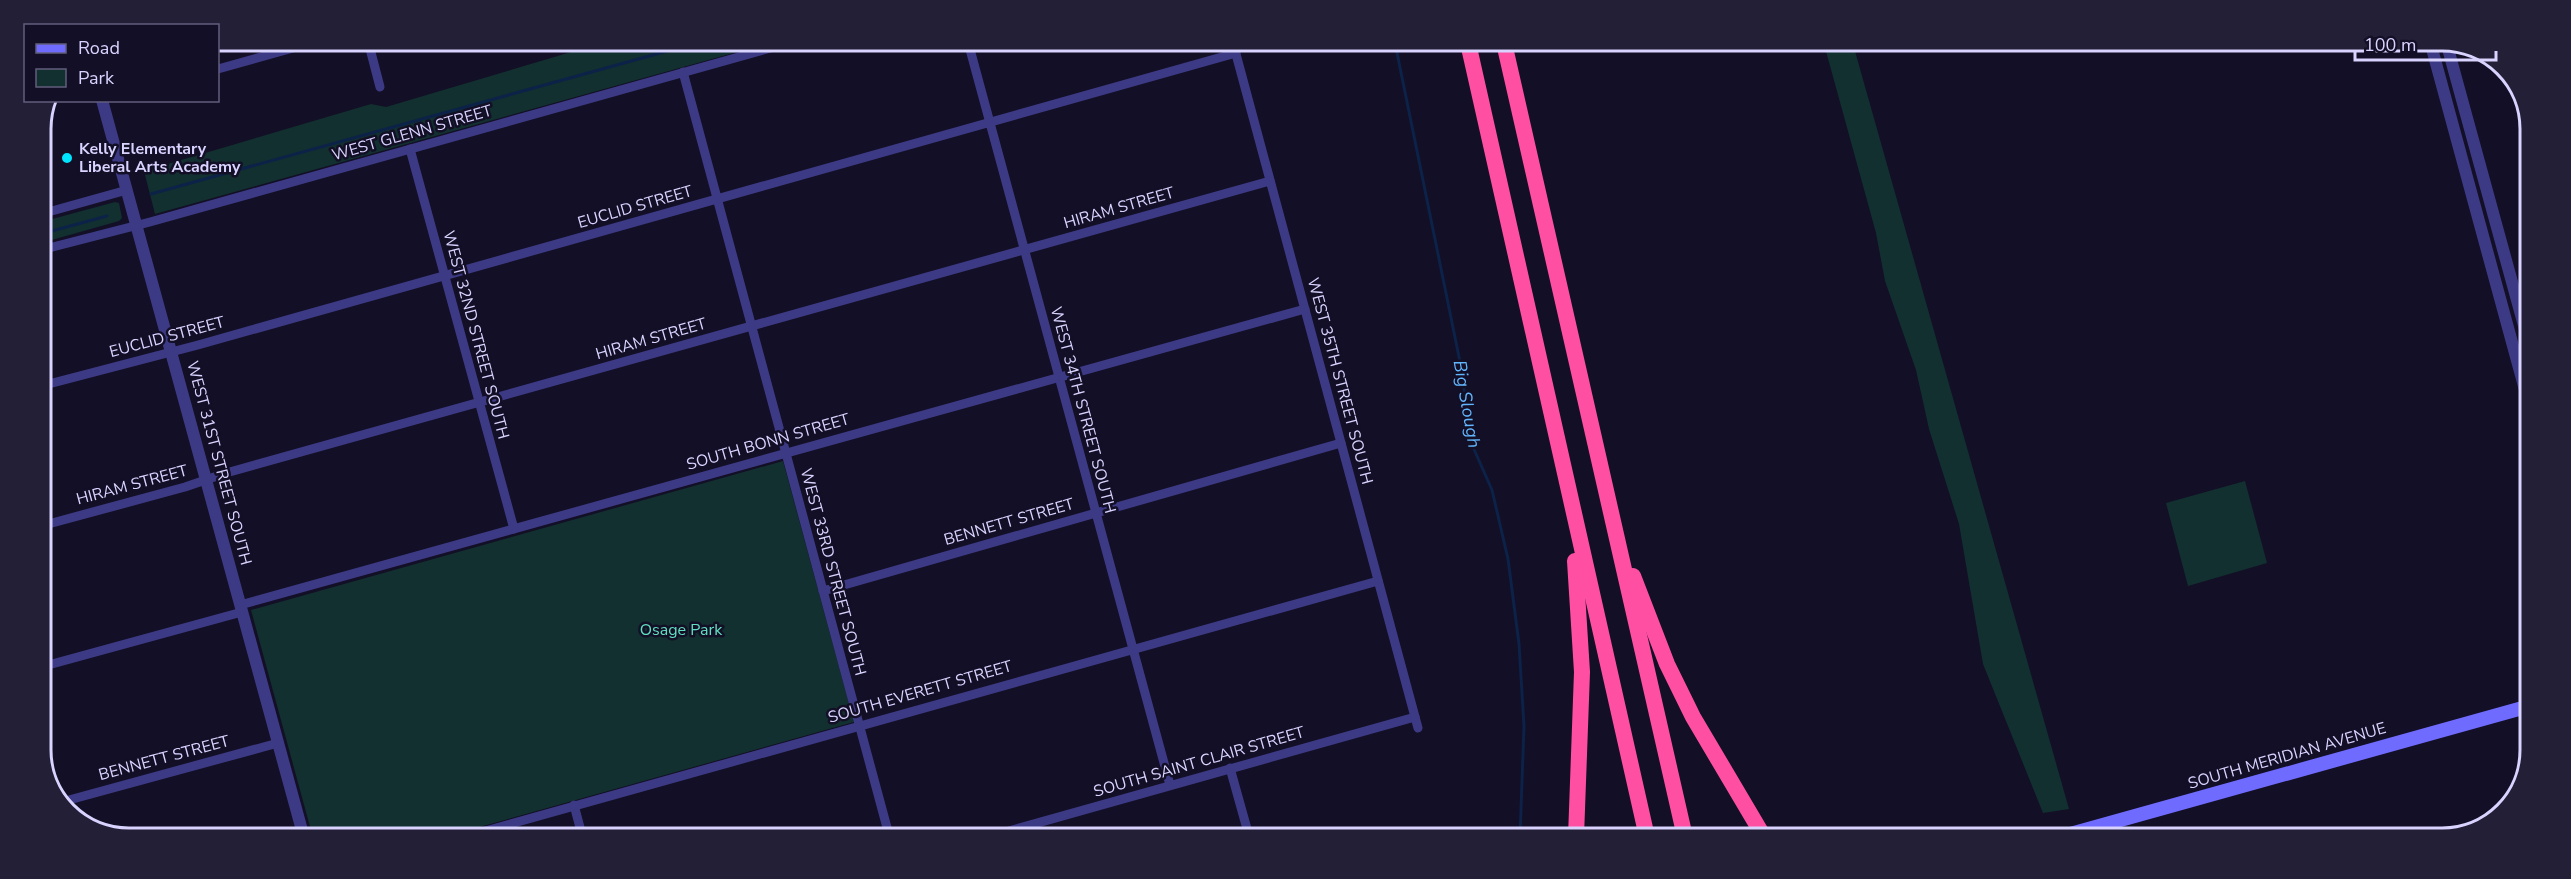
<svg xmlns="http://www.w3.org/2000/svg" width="2571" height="879" font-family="'Nunito Sans',sans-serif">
	<rect width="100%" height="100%" fill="#130f26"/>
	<g fill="#12302f">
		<polygon points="608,41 773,42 155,214 144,171 371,104 386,107"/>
		<polygon points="1824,44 1853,44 2069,809 2043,813 1983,664 1959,524 1929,429 1916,370 1885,281 1876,233"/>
		<polygon points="115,202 119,203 122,218 119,221 41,243 41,222"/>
		<polygon points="783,461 854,722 451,835 312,834 251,610"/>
		<polygon points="2245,481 2267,563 2188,586 2166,503"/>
	</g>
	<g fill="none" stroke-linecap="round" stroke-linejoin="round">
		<g stroke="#0c2248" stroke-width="3">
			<polyline points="1395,43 1459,357 1473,447 1492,490 1508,559 1519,644 1524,726 1520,837"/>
			<polyline points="151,194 700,42"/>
			<polyline points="41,234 107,216"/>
		</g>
		<g stroke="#3d3a85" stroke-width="9">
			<polyline points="368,41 380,87"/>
			<polyline points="968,42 1170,785"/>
			<polyline points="1233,43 1418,728"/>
			<polyline points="218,69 318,41"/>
			<polyline points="683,72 889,835"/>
			<polyline points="410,149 514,529"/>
			<polyline points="41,214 127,190"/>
			<polyline points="41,250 150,222 792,42"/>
			<polyline points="41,386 198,345 1236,53"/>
			<polyline points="41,526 185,487 226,473 1270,181"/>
			<polyline points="823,591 1341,443"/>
			<polyline points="240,605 1305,309"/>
			<polyline points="41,667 242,612"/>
			<polyline points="1230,768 1249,836"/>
			<polyline points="58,803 278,743"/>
			<polyline points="574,805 582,835"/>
			<polyline points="471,835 1378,581"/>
			<polyline points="991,836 1415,717"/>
		</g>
		<g stroke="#3d3a85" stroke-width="12">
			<polyline points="2431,45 2528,401"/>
			<polyline points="2447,45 2529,344"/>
			<polyline points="102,100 303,834"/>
		</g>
		<polyline stroke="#6f6bff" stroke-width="14" points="2056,838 2526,707"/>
		<g stroke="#ff4fa3" stroke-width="16">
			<polyline points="1468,43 1647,837"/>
			<polyline points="1504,43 1685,837"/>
			<polyline points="1575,561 1582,672 1576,837"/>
			<polyline points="1633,576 1667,664 1693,717 1764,837"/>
		</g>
	</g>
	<circle fill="#00e5ff" stroke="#130f26" stroke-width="2" cx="67" cy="158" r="6"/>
	<g text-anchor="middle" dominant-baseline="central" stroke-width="5" stroke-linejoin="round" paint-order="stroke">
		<g font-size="16" fill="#d9d4ff" stroke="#130f26">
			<text transform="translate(412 133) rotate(-16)">WEST GLENN STREET</text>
			<text transform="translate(635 207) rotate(-16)">EUCLID STREET</text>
			<text transform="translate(1119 208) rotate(-16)">HIRAM STREET</text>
			<text transform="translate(476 335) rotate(75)">WEST 32ND STREET SOUTH</text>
			<text transform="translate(167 337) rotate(-15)">EUCLID STREET</text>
			<text transform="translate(651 339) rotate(-16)">HIRAM STREET</text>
			<text transform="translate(1340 381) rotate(75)">WEST 35TH STREET SOUTH</text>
			<text transform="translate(1083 410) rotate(75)">WEST 34TH STREET SOUTH</text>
			<text transform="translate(768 442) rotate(-16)">SOUTH BONN STREET</text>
			<text transform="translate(219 463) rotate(75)">WEST 31ST STREET SOUTH</text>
			<text transform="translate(132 485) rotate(-15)">HIRAM STREET</text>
			<text transform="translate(1009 522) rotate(-16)">BENNETT STREET</text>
			<text transform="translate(833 572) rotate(75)">WEST 33RD STREET SOUTH</text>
			<text transform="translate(920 692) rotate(-16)">SOUTH EVERETT STREET</text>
			<text transform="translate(2287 756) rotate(-16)">SOUTH MERIDIAN AVENUE</text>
			<text transform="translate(164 758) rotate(-15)">BENNETT STREET</text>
			<text transform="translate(1199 762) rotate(-16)">SOUTH SAINT CLAIR STREET</text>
		</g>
		<g font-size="16" font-weight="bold" fill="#d9d4ff" stroke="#130f26" text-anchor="start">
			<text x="79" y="149">Kelly Elementary<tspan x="79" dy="18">Liberal Arts Academy</tspan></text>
		</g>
		<g font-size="16" fill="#5fe0c0" stroke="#130f26">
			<text x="681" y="630">Osage Park</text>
		</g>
		<g font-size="18" font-style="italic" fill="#62b6ff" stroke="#130f26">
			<text transform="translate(1467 404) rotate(80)">Big Slough</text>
		</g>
	</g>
	<path d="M0 0H2571V879H0ZM129 51H2442A78 78 0 0 1 2520 129V750A78 78 0 0 1 2442 828H129A78 78 0 0 1 51 750V129A78 78 0 0 1 129 51Z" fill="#231f37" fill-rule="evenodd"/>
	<path fill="none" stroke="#d9d4ff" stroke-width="3" d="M129 51H2442A78 78 0 0 1 2520 129V750A78 78 0 0 1 2442 828H129A78 78 0 0 1 51 750V129A78 78 0 0 1 129 51Z"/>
	<rect x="24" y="24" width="195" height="78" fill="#130f26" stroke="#625e7d" stroke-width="1.5"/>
	<rect x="36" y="44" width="30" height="9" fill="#6f6bff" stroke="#625e7d" stroke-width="1.5"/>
	<text x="78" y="54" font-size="18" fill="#d9d4ff">Road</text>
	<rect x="36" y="69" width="30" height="18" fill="#12302f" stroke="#625e7d" stroke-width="1.5"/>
	<text x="78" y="84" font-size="18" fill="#d9d4ff">Park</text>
	<path d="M2355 51v9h141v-9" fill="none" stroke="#d9d4ff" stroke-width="3"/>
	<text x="2364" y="51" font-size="18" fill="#d9d4ff" stroke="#130f26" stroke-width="4.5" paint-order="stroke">100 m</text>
</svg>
